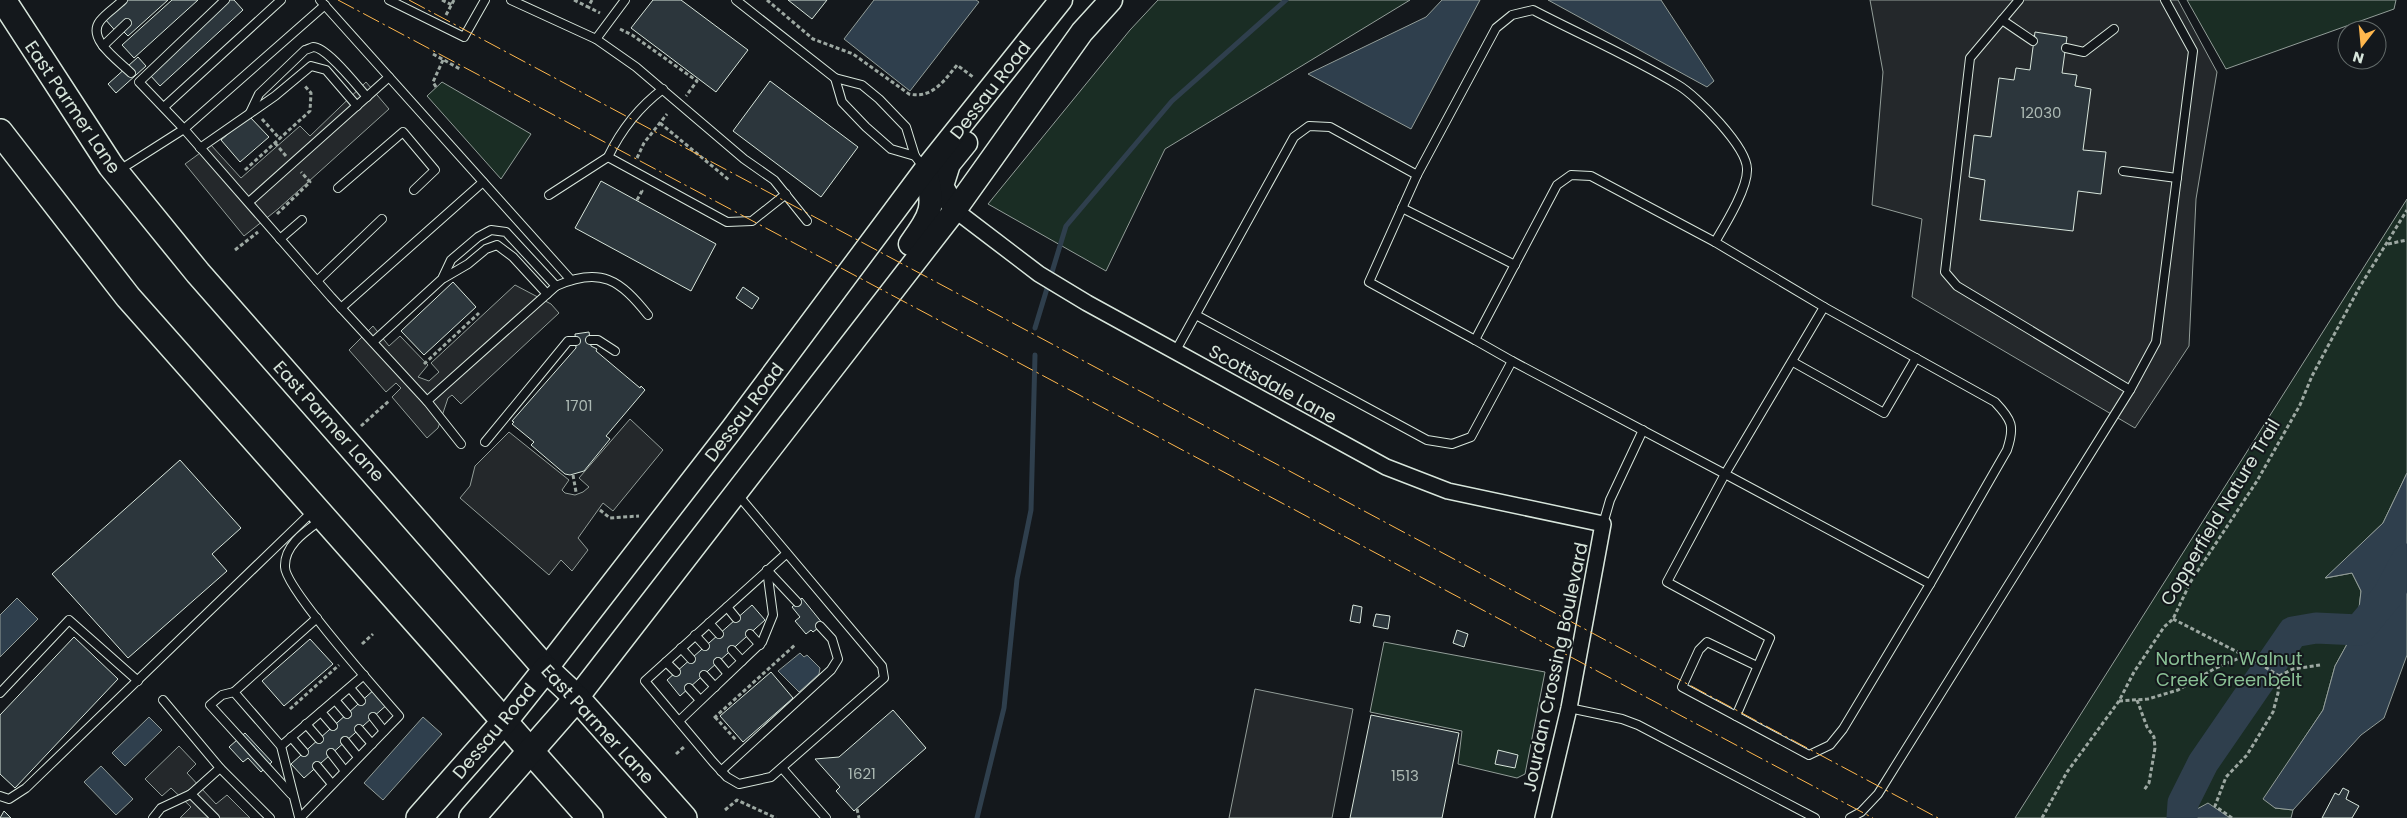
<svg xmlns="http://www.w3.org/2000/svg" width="2407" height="818" font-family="Poppins,sans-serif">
	<rect width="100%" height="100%" fill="#14181c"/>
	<g fill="#1a2d24" stroke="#939e99">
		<polygon points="1158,0 1410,0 1165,149 1106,271 988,204 1130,30"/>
		<polygon points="2187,0 2396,0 2394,9 2226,69"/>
		<polygon points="442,82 531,134 501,179 427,96"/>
		<polygon points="2407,199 2407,473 2383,523 2326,578 2352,573 2361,591 2357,626 2335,666 2323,710 2301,743 2275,808 2293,810 2291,818 2015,818"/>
		<polygon points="1384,642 1545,672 1525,774 1517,778 1458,764 1462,731 1370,712"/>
	</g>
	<g fill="#24282b" stroke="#939e99">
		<polygon points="1870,0 2178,0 2217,72 2196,199 2189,346 2135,428 1912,297 1922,219 1872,205 1883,72"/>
		<polygon points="366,82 389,109 278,209 244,236 185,164 211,145 241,178 300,126 310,136"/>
		<polygon points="515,285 551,304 559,313 461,404 452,395 448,398 438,428 427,438 392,397 401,388 396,383 386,392 349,350 373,326 389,346 400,336 428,365 418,377 429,381 439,372 431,363"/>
		<polygon points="630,419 663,450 613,511 603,503 578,538 588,550 572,571 561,560 549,575 460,498 470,486 475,466 509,432 569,480 562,490 565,493 575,495 583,492 589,487 579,478"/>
		<polygon points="1255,689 1353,709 1332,818 1229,818"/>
		<polygon points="179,746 196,764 187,773 216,804 227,795 250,818 180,818 191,807 171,788 162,796 145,779"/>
	</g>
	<g fill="#2f3f4d" stroke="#939e99">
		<polygon points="874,0 976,0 979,2 910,91 844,39"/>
		<polygon points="1442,0 1480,0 1411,129 1308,74 1426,17"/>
		<polygon points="1548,0 1661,0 1714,81 1707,87"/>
		<polygon points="2407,473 2407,655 2384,718 2361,735 2293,810 2275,808 2263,799 2323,710 2335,666 2357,626 2361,591 2352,573 2325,578 2383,523"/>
		<polygon points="17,598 38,619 0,657 0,615"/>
		<polygon points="800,653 804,657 807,655 820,668 819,674 799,692 778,671"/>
		<polygon points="149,717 162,730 125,766 112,753"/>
		<polygon points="423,717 442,734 383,800 364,783"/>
		<polygon points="101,766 133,799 116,815 84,782"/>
		<polygon points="2208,803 2230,818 2170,818 2186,815"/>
	</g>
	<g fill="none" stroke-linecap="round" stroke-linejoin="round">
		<g stroke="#2f3f4d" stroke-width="5">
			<polyline points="1035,328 1066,226 1172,101 1286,0"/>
			<polyline points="977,818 1004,708 1017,579 1031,510 1035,355"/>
		</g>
		<polyline stroke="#2f3f4d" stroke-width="31" points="2182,818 2183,803 2203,763 2293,632 2316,628 2359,630 2388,595 2407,559"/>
	</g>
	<g fill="#2c363c" stroke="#d8e6dc">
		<polygon points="126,0 168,0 128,36 123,31 119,35 105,19"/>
		<polygon points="172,0 198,0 134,58 122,45"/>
		<polygon points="230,0 234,0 243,10 160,86 149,74"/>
		<polygon points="653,0 681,0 748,50 716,92 631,28"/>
		<polygon points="788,0 827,0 812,19"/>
		<polygon points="2035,32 2067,37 2062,73 2077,75 2075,86 2091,89 2083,150 2106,152 2101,194 2078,191 2073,231 1980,220 1985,180 1969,177 1974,135 1991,137 1999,78 2014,80 2016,68 2030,70"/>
		<polygon points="138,57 146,66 116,93 108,84"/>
		<polygon points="770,81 858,147 821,197 733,131"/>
		<polygon points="249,116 269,137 240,162 221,140"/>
		<polygon points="601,181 716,244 691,291 575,228"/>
		<polygon points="453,282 476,307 424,355 401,331"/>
		<polygon points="743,287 759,298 752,309 736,298"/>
		<polygon points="589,332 591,346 597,349 596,351 640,388 641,386 645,390 606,436 610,439 584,471 570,475 565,474 531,445 534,442 512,424 514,422 512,421 576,348 575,334"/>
		<polygon points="180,460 241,528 212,554 227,571 128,658 52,574"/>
		<polygon points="802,598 823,624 813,632 811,630 806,634 795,621 800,617 792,607"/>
		<polygon points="752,605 765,620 680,696 667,680"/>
		<polygon points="1353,605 1362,607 1360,623 1350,621"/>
		<polygon points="1376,614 1390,616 1388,629 1373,626"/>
		<polygon points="1457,630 1468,634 1464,647 1453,643"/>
		<polygon points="74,637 118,679 15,788 0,774 0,715"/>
		<polygon points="310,639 333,664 284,706 262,681"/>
		<polygon points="771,672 793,698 743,742 720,716"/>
		<polygon points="376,688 389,703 304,778 291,764"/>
		<polygon points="893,710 926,748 854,811 836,791 840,787 815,759 839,757"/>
		<polygon points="1371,715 1459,733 1442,818 1350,818"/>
		<polygon points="245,733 272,762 261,772 248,758 243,762 229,747"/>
		<polygon points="1498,750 1518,755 1515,768 1495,764"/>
		<polygon points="2343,788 2349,791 2346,799 2359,806 2352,818 2322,818 2335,793 2339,795"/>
		<polygon points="4,811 11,818 0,818"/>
	</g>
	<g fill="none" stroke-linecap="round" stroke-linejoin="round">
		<g stroke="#d8e6dc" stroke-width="10">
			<g id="service">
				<path d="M123 0C116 7 106 13 100 21 86 39 119 61 131 73"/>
				<polyline points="225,0 139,82 184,129 325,5"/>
				<polyline points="320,0 571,280"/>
				<polyline points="389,0 464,37 485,0"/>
				<polyline points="511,0 596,39 625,0"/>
				<polyline points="736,0 835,78 862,85 879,99 906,127 915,156 924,168"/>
				<polyline points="2019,0 1970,58 1945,272 1957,286 2130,390"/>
				<polyline points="2002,20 2033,41"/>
				<polyline points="596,39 636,67 744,159 774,180 807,221"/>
				<polyline points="103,46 127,23"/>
				<polyline points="2066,48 2084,52 2114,29"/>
				<polyline points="835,78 842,102 866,127 891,149 915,156"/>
				<path d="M663 89C639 107 621 130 608 157L727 222 752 221 786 194"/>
				<polyline points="164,107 281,0"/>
				<path d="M250 113 259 94 305 50C306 50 313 47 313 47 327 47 357 86 367 97"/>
				<polyline points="200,148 275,96 311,66 326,70 357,106"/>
				<polyline points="118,171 184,129 331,297 427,401"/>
				<polyline points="2123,171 2177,178"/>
				<polyline points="1417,175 1369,282 1475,340"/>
				<polyline points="338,188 403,132 435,170 414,190"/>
				<polyline points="549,195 608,157"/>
				<polyline points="249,202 389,77"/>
				<polyline points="1402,208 1515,265"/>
				<polyline points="280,239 302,220"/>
				<polyline points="444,278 468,264 486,249 497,245 513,257 547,294"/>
				<polyline points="317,281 382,219"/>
				<polyline points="341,308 483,182"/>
				<polyline points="590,340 598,340 615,351"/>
				<polyline points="373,342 442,279 451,260 478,237 491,230 506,232 556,286"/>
				<path d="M1175 352 1294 137 1309 126 1330 127 1417 175 1496 28 1512 15 1533 10C1581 35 1632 57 1678 85 1697 96 1747 147 1747 169 1748 188 1725 225 1715 242L1824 307 1725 474 1512 361 1471 437 1452 444 1427 440 1196 315"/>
				<polyline points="1512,361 1475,340 1557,185 1571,175 1591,176 1715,242"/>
				<polyline points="1793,362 1884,413 1916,358"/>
				<polyline points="485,442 568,341 576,341"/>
				<path d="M461 444 427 401 556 286C601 266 620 280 648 315"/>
				<polyline points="738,495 882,666 884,678 771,777 739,784 727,777 713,762 645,681 787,553"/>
				<polyline points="1603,524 1610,500 1643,430"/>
				<polyline points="767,570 797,602"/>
				<polyline points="727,607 736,618"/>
				<polyline points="709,623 719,634"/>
				<polyline points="750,634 760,645"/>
				<polyline points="695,635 705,646"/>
				<polyline points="681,648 691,659"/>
				<polyline points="732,650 742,661"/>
				<polyline points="666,662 676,672"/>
				<polyline points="718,662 728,674"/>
				<polyline points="1757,666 1707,642 1699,650 1682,687 1809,755 1830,745 1843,729 1930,584"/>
				<polyline points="704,675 715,687"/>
				<polyline points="350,688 361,701"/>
				<polyline points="689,688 700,700"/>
				<polyline points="234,692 222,695 210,705 291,794"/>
				<polyline points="0,693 69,620 138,681"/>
				<polyline points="163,700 220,768 270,818"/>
				<polyline points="335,700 347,714"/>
				<polyline points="1569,708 1622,719 1638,725 1815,818"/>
				<polyline points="321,712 333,726"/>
				<path d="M1736 716 1770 638 1667 582 1725 474 1930 584 2007 450C2015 426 2012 420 1995 402L1824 307"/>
				<polyline points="373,717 384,731"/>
				<polyline points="679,721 762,642 773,615 767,570"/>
				<polyline points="306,724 319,739"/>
				<polyline points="359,729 372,744"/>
				<polyline points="291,737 304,752"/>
				<polyline points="345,741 358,757"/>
				<polyline points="281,746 364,675"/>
				<polyline points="331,753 345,771"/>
				<polyline points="317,766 332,784"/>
				<polyline points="782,768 826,818"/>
				<polyline points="721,771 831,670 838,659 832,639 820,626"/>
				<polyline points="191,794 215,818"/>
				<polyline points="0,796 9,799 26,788 313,511"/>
				<polyline points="299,817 281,746 234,692 317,618"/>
				<polyline points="153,818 161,808 191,794 220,768"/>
				<path d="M300 818 399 716C380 694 285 588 285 567 284 545 306 531 321 520"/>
				<polyline points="1850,818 1861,812 1878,794 2130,390 2156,342 2193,51 2165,0"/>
			</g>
		</g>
		<g stroke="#d8e6dc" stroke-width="18">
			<polyline id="minor" points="955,210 1039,274 1087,303 1386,467 1448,491 1603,524 1569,708 1543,818"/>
		</g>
		<g stroke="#d8e6dc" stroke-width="25">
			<g id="secondary">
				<polyline points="955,210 942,186 949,164 966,143"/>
				<path d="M910 244C932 213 935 208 926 171"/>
				<polyline points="546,669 732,429 925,170 1061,0"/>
				<polyline points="577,698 955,210 1082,32 1111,0"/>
			</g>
		</g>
		<g stroke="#d8e6dc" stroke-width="28">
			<g id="primary">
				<polyline points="3,0 111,166 198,273 546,669 577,698 684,818"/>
				<polyline points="0,132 128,297 590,818"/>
				<polyline points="419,818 503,723 546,669"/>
				<polyline points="472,818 577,698"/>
			</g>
		</g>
		<g stroke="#9da8a2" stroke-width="3" stroke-dasharray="4 2.5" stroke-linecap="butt">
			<polyline points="442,0 452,5"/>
			<polyline points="574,0 588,7"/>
			<polyline points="592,0 588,7 600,13"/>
			<path d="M767 0 813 39 853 54 909 94C932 99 944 81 957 65L973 77"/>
			<polyline points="446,15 454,0"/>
			<polyline points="620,29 632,35 697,81 686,96"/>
			<polyline points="433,54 460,69"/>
			<polyline points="436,87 433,82 443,60"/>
			<polyline points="262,119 280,139"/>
			<polyline points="660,123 729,180"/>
			<polyline points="275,143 286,156"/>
			<polyline points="637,158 644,143 667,114"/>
			<polyline points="245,170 310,111 311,93 304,85"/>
			<polyline points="637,200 642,191 640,190"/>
			<polyline points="277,214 310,182 301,172"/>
			<polyline points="2388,244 2407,240"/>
			<polyline points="235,250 258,232"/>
			<polyline points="424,364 479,313"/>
			<polyline points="361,426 390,400"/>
			<polyline points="573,475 576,492"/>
			<polyline points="600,510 610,518 639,516"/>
			<polyline points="2173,619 2259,663 2279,676"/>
			<polyline points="362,644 373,634"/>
			<polyline points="2279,676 2293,669 2320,665"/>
			<polyline points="2137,700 2147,727 2154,737 2155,748 2149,783 2144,790"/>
			<polyline points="2119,701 2148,699 2178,690 2214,669 2244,656"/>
			<polyline points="290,709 339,665"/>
			<polyline points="715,717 736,740"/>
			<polyline points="714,718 796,644"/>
			<polyline points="676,754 685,746"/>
			<polyline points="857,809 859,818"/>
			<polyline points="725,810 737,800 776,818"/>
			<polyline points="2042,818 2067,772 2119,701 2134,672 2164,627 2173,619 2191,581 2257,481 2300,405 2312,376 2359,288 2407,210"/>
			<polyline points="2232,818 2215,806 2226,777 2247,755 2273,712 2278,693 2279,676"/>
		</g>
		<use href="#service" stroke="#14181c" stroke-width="8"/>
		<use href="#minor" stroke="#14181c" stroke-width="15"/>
		<use href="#secondary" stroke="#14181c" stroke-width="22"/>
		<use href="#primary" stroke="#14181c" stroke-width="25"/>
		<g stroke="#ffb74d" stroke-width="1" stroke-dasharray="18 4 2.5 4" stroke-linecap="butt">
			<polyline points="338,0 1873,818"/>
			<polyline points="409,0 1938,818"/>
		</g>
	</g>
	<g text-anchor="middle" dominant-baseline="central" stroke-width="4" stroke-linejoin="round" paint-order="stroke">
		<g font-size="15" fill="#adbab4">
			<text x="2041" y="112">12030</text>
			<text x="579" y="405">1701</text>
			<text x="862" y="773">1621</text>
			<text x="1405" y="775">1513</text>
		</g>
		<g font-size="18" fill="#d8e6dc" stroke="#14181c">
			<text transform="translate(990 90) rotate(-52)">Dessau Road</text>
			<text transform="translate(73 107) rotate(56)">East Parmer Lane</text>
			<text transform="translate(1273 384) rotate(29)">Scottsdale Lane</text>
			<text transform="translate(744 412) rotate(-53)">Dessau Road</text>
			<text transform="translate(329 421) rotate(48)">East Parmer Lane</text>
			<text transform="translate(2220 512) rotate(-59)">Copperfield Nature Trail</text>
			<text transform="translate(1555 667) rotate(-78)">Jourdan Crossing Boulevard</text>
			<text transform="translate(598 724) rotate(47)">East Parmer Lane</text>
			<text transform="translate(494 731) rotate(-50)">Dessau Road</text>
		</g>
		<g font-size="18" fill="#8ac095" stroke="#14181c">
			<text x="2229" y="658">Northern Walnut<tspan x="2229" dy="21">Creek Greenbelt</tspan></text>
		</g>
	</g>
	<g transform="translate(2362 45) rotate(196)"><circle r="24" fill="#14181c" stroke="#626a69"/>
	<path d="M0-4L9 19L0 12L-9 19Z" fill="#ffb74d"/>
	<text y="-8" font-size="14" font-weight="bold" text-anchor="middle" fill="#d8e6dc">N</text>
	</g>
</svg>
